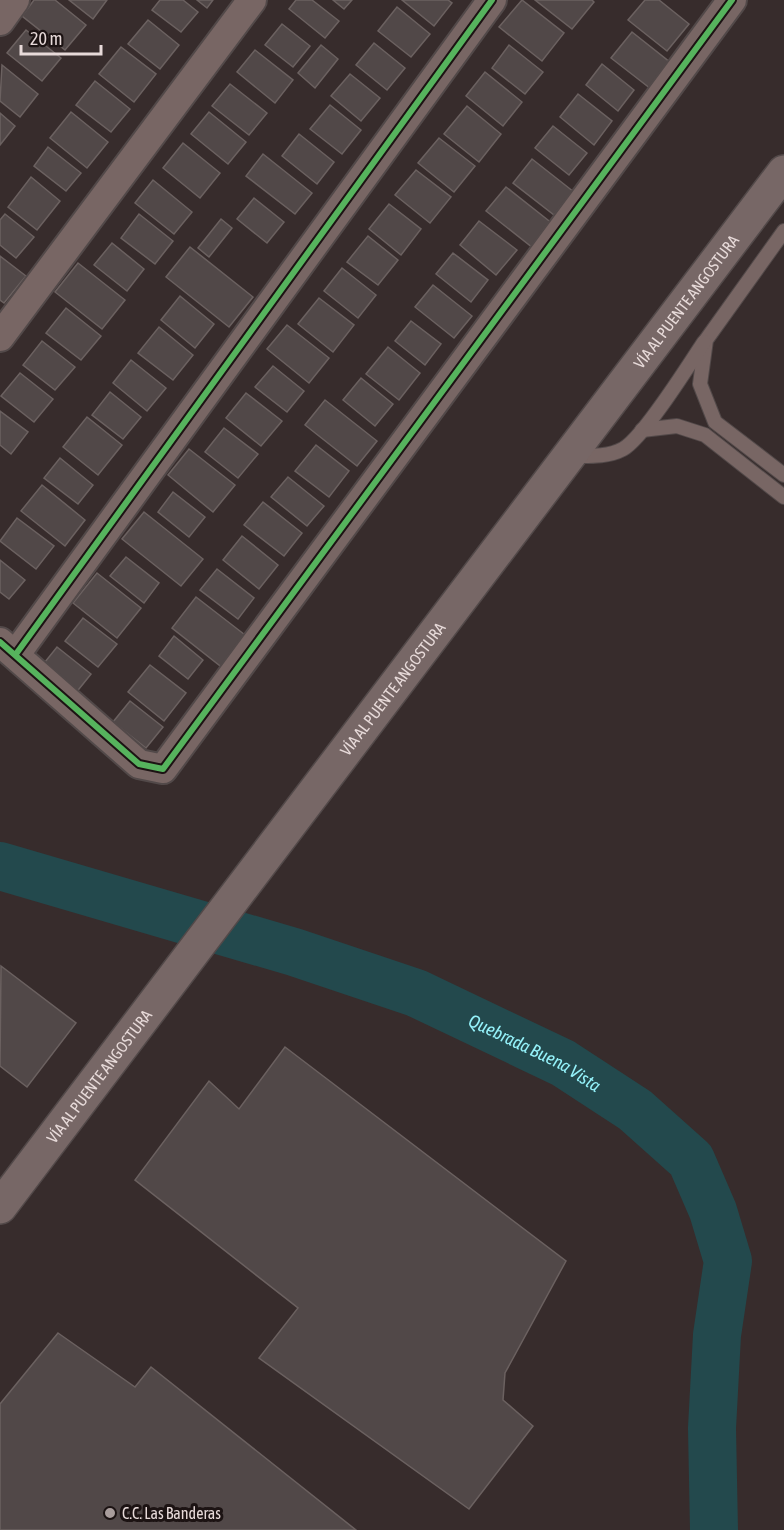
<svg xmlns="http://www.w3.org/2000/svg" width="784" height="1530" font-family="'Asap Condensed',sans-serif">
	<rect width="100%" height="100%" fill="#372c2c"/>
	<g fill="none" stroke-linecap="round" stroke-linejoin="round">
		<path stroke="#23494d" stroke-width="48" id="s1" d="M0 866 294 952 416 993 563 1063 635 1110 691 1160 713 1211 728 1261 717 1335 712 1428 714 1530"/>
	</g>
	<g fill="#514848" stroke="#6b6160" stroke-width="1.5">
		<polygon points="34,0 55,0 86,25 65,50 22,16"/>
		<polygon points="69,0 107,0 93,19"/>
		<polygon points="160,0 183,0 198,12 181,32 152,10"/>
		<polygon points="197,0 213,0 207,8"/>
		<polygon points="296,0 312,0 339,21 325,38 289,9"/>
		<polygon points="333,0 352,0 344,9"/>
		<polygon points="402,0 448,0 452,3 434,26"/>
		<polygon points="522,0 564,33 542,61 499,27"/>
		<polygon points="535,0 592,0 594,2 572,29"/>
		<polygon points="645,0 659,0 689,24 667,51 628,20"/>
		<polygon points="397,7 430,34 411,57 378,31"/>
		<polygon points="148,20 179,45 160,69 128,44"/>
		<polygon points="282,24 310,46 293,67 265,45"/>
		<polygon points="26,30 61,58 42,81 7,53"/>
		<polygon points="632,32 671,63 651,89 611,58"/>
		<polygon points="374,43 405,68 387,90 356,65"/>
		<polygon points="321,45 338,59 315,88 298,73"/>
		<polygon points="509,45 543,72 525,94 492,68"/>
		<polygon points="121,47 156,74 134,102 99,74"/>
		<polygon points="255,50 293,80 275,103 237,72"/>
		<polygon points="602,64 634,90 618,111 586,85"/>
		<polygon points="2,65 38,94 20,117 0,101"/>
		<polygon points="485,72 522,102 503,126 466,96"/>
		<polygon points="350,74 380,98 361,121 331,96"/>
		<polygon points="95,81 130,109 111,132 76,105"/>
		<polygon points="230,84 267,113 249,135 212,106"/>
		<polygon points="578,94 612,121 594,145 560,117"/>
		<polygon points="330,105 361,130 342,154 310,129"/>
		<polygon points="467,106 501,134 479,162 444,134"/>
		<polygon points="71,112 108,142 87,168 50,138"/>
		<polygon points="209,112 246,142 228,164 191,134"/>
		<polygon points="0,113 15,126 0,145"/>
		<polygon points="553,126 587,153 569,175 535,148"/>
		<polygon points="299,134 334,162 317,184 282,156"/>
		<polygon points="439,138 475,166 454,192 418,163"/>
		<polygon points="183,143 220,173 200,198 163,168"/>
		<polygon points="48,147 81,173 66,191 34,166"/>
		<polygon points="263,154 312,193 295,214 246,176"/>
		<polygon points="532,159 574,192 554,215 513,183"/>
		<polygon points="416,170 451,197 430,223 395,195"/>
		<polygon points="31,177 60,201 37,230 8,207"/>
		<polygon points="153,180 192,212 174,234 135,203"/>
		<polygon points="506,187 553,224 533,248 486,211"/>
		<polygon points="254,198 284,222 267,243 237,219"/>
		<polygon points="389,204 421,229 401,255 369,229"/>
		<polygon points="5,214 34,237 16,258 0,245 0,220"/>
		<polygon points="139,214 173,241 155,264 121,238"/>
		<polygon points="221,219 232,228 209,257 198,248"/>
		<polygon points="479,221 517,250 496,275 460,245"/>
		<polygon points="368,236 398,260 378,285 347,262"/>
		<polygon points="112,243 144,269 127,291 94,265"/>
		<polygon points="190,247 253,297 229,327 166,277"/>
		<polygon points="453,253 488,280 471,302 436,274"/>
		<polygon points="0,256 26,276 4,303 0,300"/>
		<polygon points="78,263 125,300 102,329 55,292"/>
		<polygon points="342,268 376,295 358,318 324,291"/>
		<polygon points="433,285 472,316 454,338 415,307"/>
		<polygon points="180,296 214,324 195,348 161,320"/>
		<polygon points="319,298 354,325 333,352 298,324"/>
		<polygon points="66,308 101,336 81,360 46,333"/>
		<polygon points="411,321 441,344 425,365 395,341"/>
		<polygon points="287,325 329,358 309,383 267,349"/>
		<polygon points="159,327 193,355 173,380 138,353"/>
		<polygon points="42,341 75,367 55,390 23,365"/>
		<polygon points="388,347 420,373 399,400 366,374"/>
		<polygon points="131,360 166,388 147,411 113,383"/>
		<polygon points="273,366 304,391 287,412 255,387"/>
		<polygon points="20,373 53,399 34,422 1,396"/>
		<polygon points="361,378 393,404 375,426 343,400"/>
		<polygon points="110,392 141,417 123,439 92,415"/>
		<polygon points="246,393 282,421 261,446 226,418"/>
		<polygon points="325,400 377,441 357,466 305,425"/>
		<polygon points="0,411 28,432 11,454 0,445"/>
		<polygon points="87,417 122,445 98,475 63,447"/>
		<polygon points="224,428 258,454 238,478 205,452"/>
		<polygon points="316,445 349,471 329,497 295,471"/>
		<polygon points="189,449 235,485 213,512 168,475"/>
		<polygon points="60,458 93,485 78,504 44,478"/>
		<polygon points="288,477 324,506 307,526 271,497"/>
		<polygon points="42,485 85,520 65,546 21,511"/>
		<polygon points="173,492 205,517 189,537 158,512"/>
		<polygon points="263,502 302,533 284,556 244,525"/>
		<polygon points="144,512 203,559 181,586 122,539"/>
		<polygon points="17,518 54,546 36,569 0,541"/>
		<polygon points="242,536 278,565 259,589 223,560"/>
		<polygon points="126,557 159,583 144,603 110,576"/>
		<polygon points="0,560 25,580 9,599 0,592"/>
		<polygon points="217,569 254,598 238,619 200,590"/>
		<polygon points="97,573 141,608 117,638 73,603"/>
		<polygon points="196,597 249,638 224,669 172,628"/>
		<polygon points="83,618 117,644 98,667 65,641"/>
		<polygon points="174,636 203,660 188,679 159,656"/>
		<polygon points="57,647 91,674 71,699 37,672"/>
		<polygon points="150,665 186,693 164,721 128,692"/>
		<polygon points="130,701 163,727 146,748 113,722"/>
		<polygon points="1,966 76,1023 27,1087 0,1066"/>
		<polygon points="285,1047 566,1261 505,1373 503,1400 533,1426 469,1509 259,1358 298,1308 135,1180 209,1081 239,1109"/>
		<polygon points="58,1333 135,1387 151,1367 356,1530 0,1530 0,1404"/>
	</g>
	<g fill="none" stroke-linecap="round" stroke-linejoin="round">
		<g stroke="#524949" stroke-width="16">
			<g id="lane">
				<polyline points="784,231 706,340 700,384 715,422 784,475"/>
				<polyline points="642,430 677,426 705,435 784,497"/>
				<path d="M574 456C590 456 608 457 623 449 643 438 689 365 704 342"/>
			</g>
		</g>
		<g stroke="#524949" stroke-width="32">
			<g id="street">
				<polyline points="0,21 15,0"/>
				<polyline points="0,337 252,0"/>
				<polyline points="0,642 139,764 163,769 732,0"/>
				<polyline points="16,654 492,0"/>
			</g>
		</g>
		<g stroke="#524949" stroke-width="36">
			<g id="primary">
				<path id="s2" d="M0 1207 784 172"/>
			</g>
		</g>
		<use href="#lane" stroke="#786664" stroke-width="14"/>
		<use href="#street" stroke="#786664" stroke-width="28"/>
		<use href="#primary" stroke="#776766" stroke-width="33"/>
		<g stroke="#1c1313" stroke-width="10">
			<g id="cycleway">
				<polyline points="0,642 139,764 163,769 732,0"/>
				<polyline points="16,654 492,0"/>
			</g>
		</g>
		<use href="#cycleway" stroke="#56b35d" stroke-width="6"/>
	</g>
	<circle fill="#a99d9c" stroke="#1c1313" stroke-width="2" cx="110" cy="1513" r="6"/>
	<g text-anchor="middle" dominant-baseline="central" stroke-width="6" stroke-linejoin="round" paint-order="stroke">
		<g font-size="16" fill="#e7dad9" stroke="#1c1313">
			<text stroke="none"><textPath href="#s2" startOffset="1136">VÍA AL PUENTE ANGOSTURA</textPath></text>
			<text stroke="none"><textPath href="#s2" startOffset="650">VÍA AL PUENTE ANGOSTURA</textPath></text>
			<text stroke="none"><textPath href="#s2" startOffset="164">VÍA AL PUENTE ANGOSTURA</textPath></text>
		</g>
		<g font-size="16" fill="#e7dad9" stroke="#1c1313" text-anchor="start">
			<text x="122" y="1513">C.C. Las Banderas</text>
		</g>
		<g font-size="18" font-style="italic" fill="#95f2fa" stroke="#1c1313">
			<text stroke="none"><textPath href="#s1" startOffset="568">Quebrada Buena Vista</textPath></text>
		</g>
	</g>
	<path d="M21 45v9h80v-9" fill="none" stroke="#e7dad9" stroke-width="3"/>
	<text x="30" y="45" font-size="18" fill="#e7dad9" stroke="#1c1313" stroke-width="4.5" paint-order="stroke">20 m</text>
</svg>
